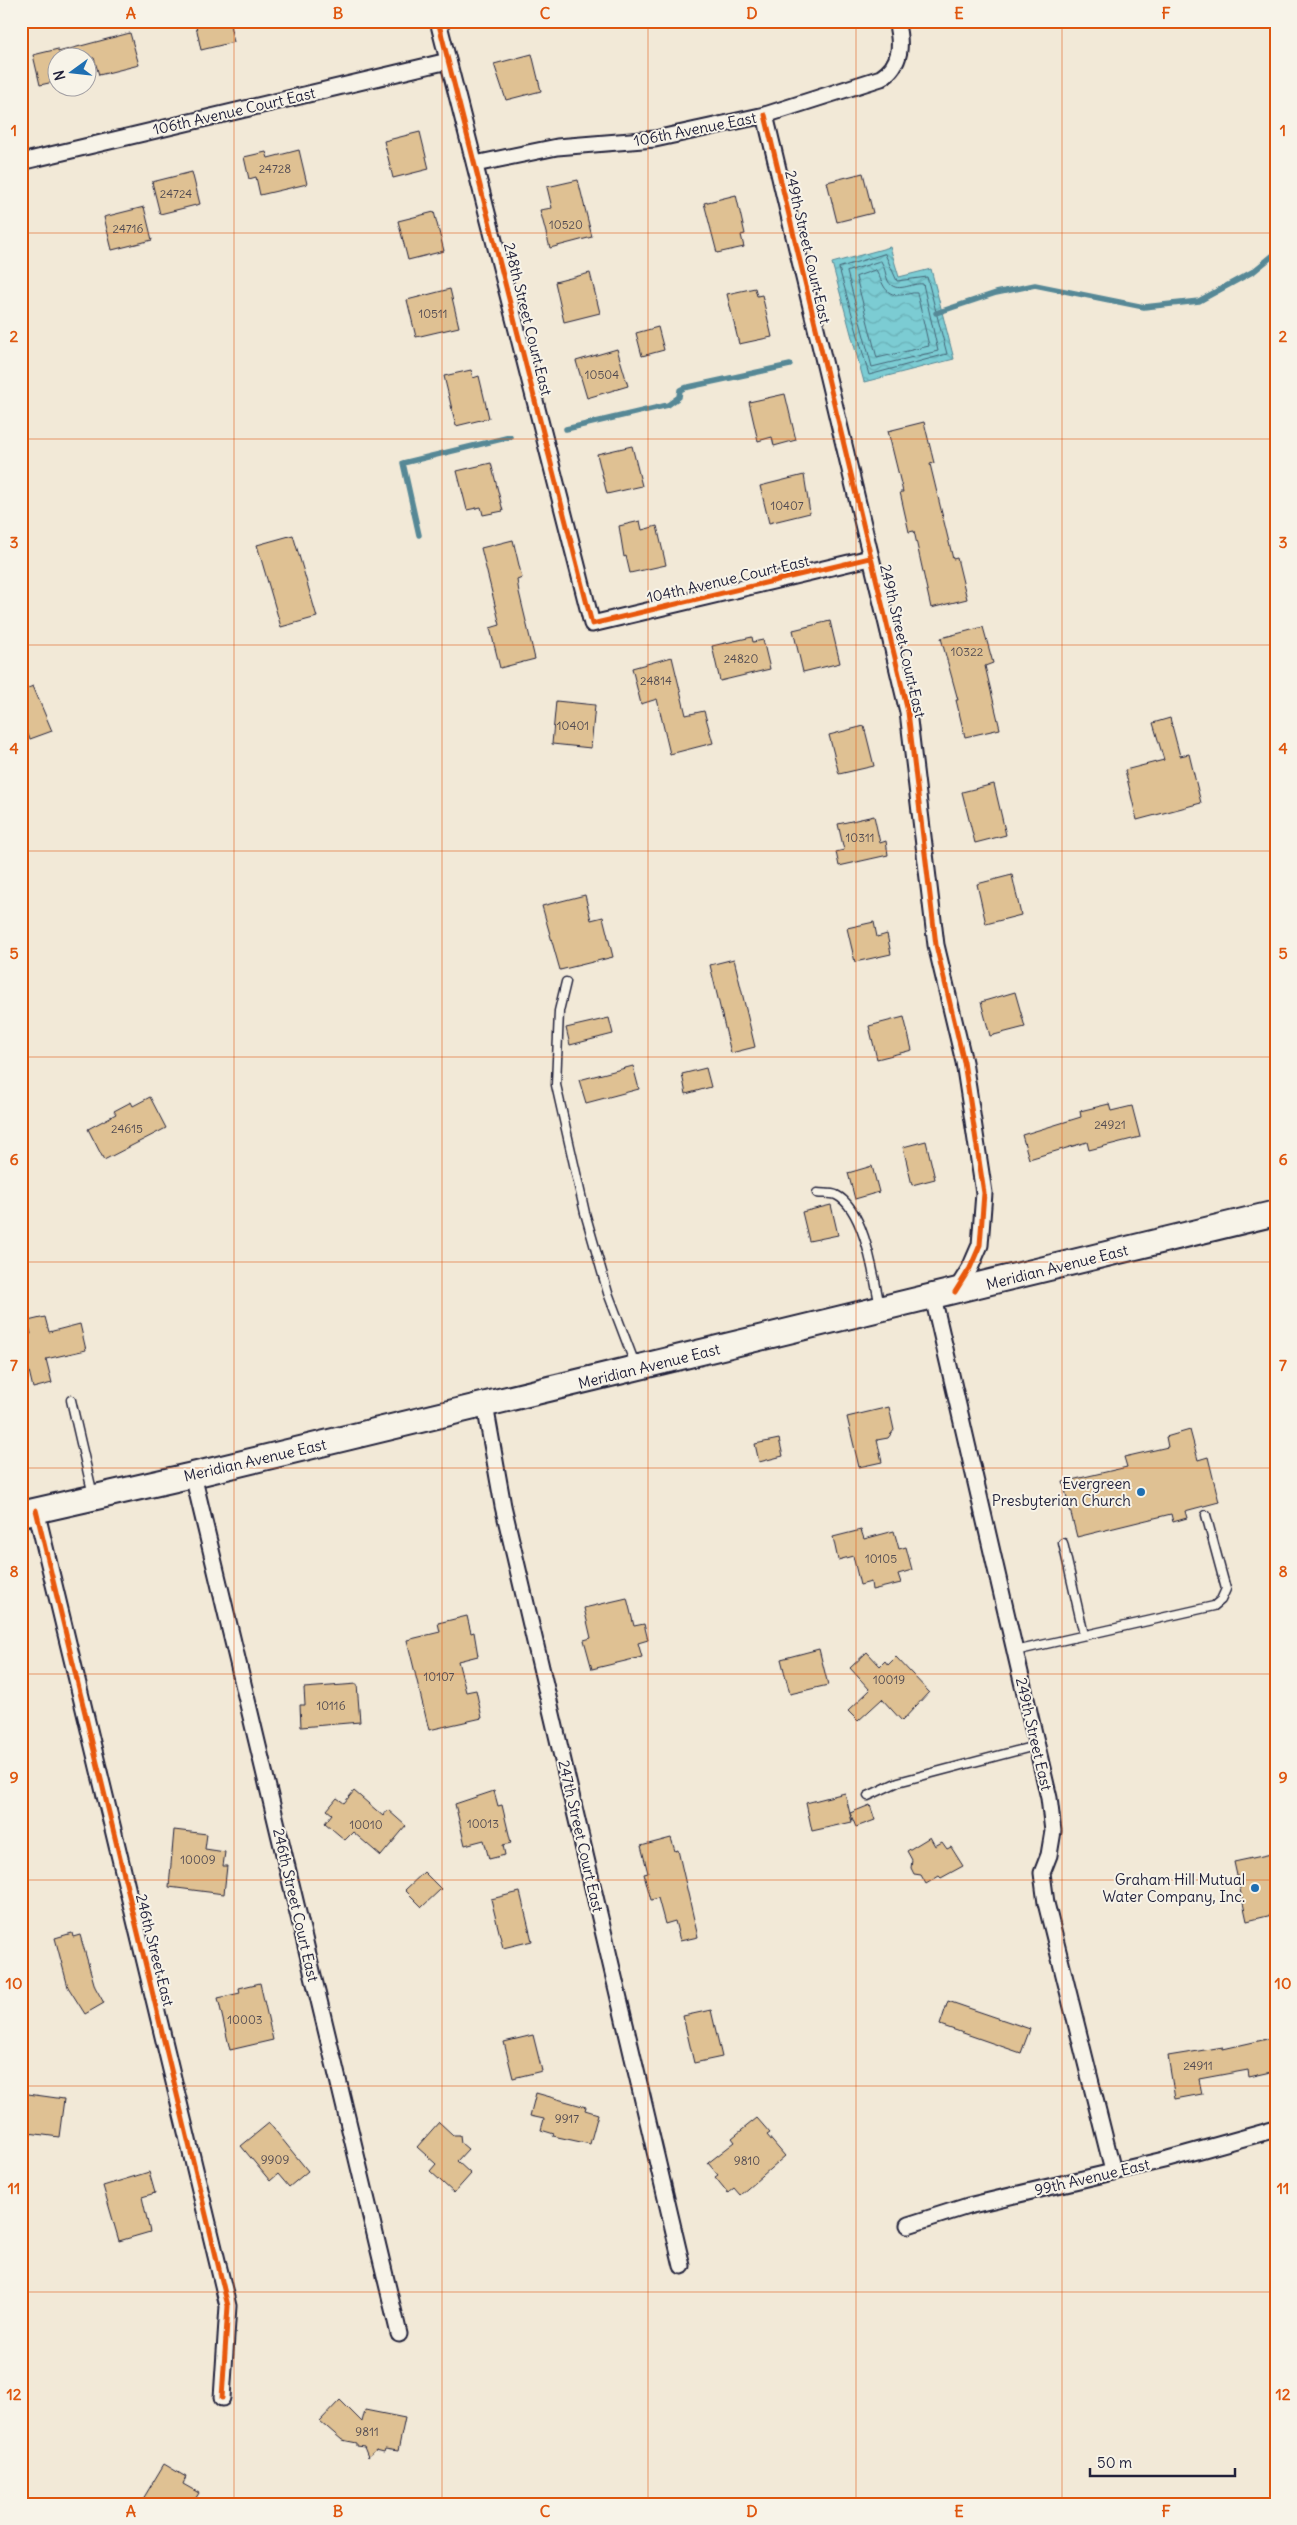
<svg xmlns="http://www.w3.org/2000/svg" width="1297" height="2525" font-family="Delius,sans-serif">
	<defs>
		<pattern id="water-waves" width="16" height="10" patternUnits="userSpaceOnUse" patternTransform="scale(1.25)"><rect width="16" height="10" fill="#7bccd3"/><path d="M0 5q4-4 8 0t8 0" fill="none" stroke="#6aafb6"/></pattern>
	</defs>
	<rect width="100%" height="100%" fill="#f2e9d7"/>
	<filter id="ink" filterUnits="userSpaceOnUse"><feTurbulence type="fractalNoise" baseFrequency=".02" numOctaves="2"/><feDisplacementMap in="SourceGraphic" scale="10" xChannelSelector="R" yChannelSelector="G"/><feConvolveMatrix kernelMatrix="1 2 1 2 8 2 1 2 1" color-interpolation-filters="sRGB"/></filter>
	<g filter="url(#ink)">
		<polygon fill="url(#water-waves)" stroke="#578896" points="890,247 899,277 931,269 954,359 864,382 832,263"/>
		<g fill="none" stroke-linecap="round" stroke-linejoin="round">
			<g stroke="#466678" stroke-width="1">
				<polygon points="885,254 897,281 927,277 947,354 869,375 839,268"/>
				<path d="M881 261C885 267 885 274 888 281 896 295 912 282 923 284L938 351 872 367 847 272Z"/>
				<path d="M876 270C883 281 883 296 901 295 907 295 912 292 917 293L929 346 877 358 856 277Z"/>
			</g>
			<g stroke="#578896" stroke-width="5.5">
				<polyline points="936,313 996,293 1035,285 1144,307 1199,301 1254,271 1276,253"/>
				<polyline points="566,429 668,405 679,397 680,390 684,388 790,365"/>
				<polyline points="419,535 403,463 510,437"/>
			</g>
		</g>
		<g fill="#dfc193" stroke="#22223b">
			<polygon points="195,21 229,21 234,42 201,50"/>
			<polygon points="130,33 139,65 99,75 94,58 58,58 58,81 40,85 33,55 58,49 58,52"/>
			<polygon points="532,54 541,91 506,100 494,64"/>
			<polygon points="420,132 429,169 393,178 384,141"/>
			<polygon points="299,150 307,184 260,195 256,177 249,179 244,157 266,152 268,158"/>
			<polygon points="192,172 200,204 160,214 152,182"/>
			<polygon points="863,173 873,213 837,222 827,182"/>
			<polygon points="578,180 592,237 550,248 540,210 552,208 547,187"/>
			<polygon points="736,195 745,234 741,235 744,247 717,253 704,203"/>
			<polygon points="144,207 152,240 112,250 104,217"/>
			<polygon points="434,212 444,251 408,260 398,221"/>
			<polygon points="590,273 600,313 564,322 555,282"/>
			<polygon points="755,288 757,296 762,295 772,337 739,344 727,294"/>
			<polygon points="450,289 459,327 416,337 407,300"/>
			<polygon points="658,327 664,350 642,356 636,333"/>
			<polygon points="617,349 628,386 587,398 576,361"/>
			<polygon points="471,370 473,378 479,376 489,418 456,426 444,376"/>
			<polygon points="785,394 796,440 774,446 772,437 758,441 749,402"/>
			<polygon points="924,422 934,463 930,464 953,559 957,558 967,599 931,608 914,531 909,532 900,492 903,492 888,431"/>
			<polygon points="632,446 642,486 607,494 597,454"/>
			<polygon points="491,463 503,511 483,515 481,507 467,510 457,471"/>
			<polygon points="804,475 810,513 769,523 760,486"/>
			<polygon points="640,521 642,530 657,526 666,565 630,573 626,556 624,557 619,526"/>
			<polygon points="293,535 317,617 281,627 257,545"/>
			<polygon points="513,540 522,578 517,580 519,592 535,659 500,668 490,628 500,625 481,548"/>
			<polygon points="830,621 840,663 803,672 793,630"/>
			<polygon points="983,627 993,663 985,666 1000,729 965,737 956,700 958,700 941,638"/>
			<polygon points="752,637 753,642 763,640 770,669 720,681 712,646"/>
			<polygon points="672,657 686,715 704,711 713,743 670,754 657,699 641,704 632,668"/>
			<polygon points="33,686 52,731 30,739 26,730 21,732 21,691"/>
			<polygon points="556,701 595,705 591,748 552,744"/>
			<polygon points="1170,718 1180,756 1189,754 1201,803 1137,820 1125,770 1164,760 1153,723"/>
			<polygon points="864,726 874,766 839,774 829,735"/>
			<polygon points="994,784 1006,835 975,843 962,792"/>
			<polygon points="874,816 880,843 886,841 888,855 839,866 836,852 844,850 838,824"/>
			<polygon points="1012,875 1021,915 986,924 977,884"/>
			<polygon points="585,895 591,920 603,917 613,957 560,970 542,906"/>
			<polygon points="874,922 877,937 887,934 891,954 855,962 847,928"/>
			<polygon points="734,959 755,1047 731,1053 710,965"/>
			<polygon points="1015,992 1025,1027 990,1036 981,1002"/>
			<polygon points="904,1017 912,1050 877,1059 869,1026"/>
			<polygon points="609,1018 613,1034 570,1045 566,1028"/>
			<polygon points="633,1066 639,1089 586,1103 579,1080"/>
			<polygon points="706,1068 711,1087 686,1094 682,1074"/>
			<polygon points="150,1097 166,1128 104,1160 88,1129 116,1114 114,1111 131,1102 133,1106"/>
			<polygon points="1109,1104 1111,1111 1132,1106 1140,1137 1089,1150 1087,1142 1029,1159 1022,1135 1081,1117 1080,1111"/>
			<polygon points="926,1141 935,1179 912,1185 903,1147"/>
			<polygon points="872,1166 879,1192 855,1199 848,1173"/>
			<polygon points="831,1205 838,1235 809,1241 802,1212"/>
			<polygon points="45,1317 49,1332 80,1324 86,1350 46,1359 52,1383 33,1388 21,1337 31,1334 28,1321"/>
			<polygon points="889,1407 894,1430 888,1438 877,1440 882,1462 859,1467 847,1417"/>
			<polygon points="1190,1430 1198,1460 1208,1457 1219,1502 1185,1511 1187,1518 1173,1522 1171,1514 1077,1537 1063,1482 1127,1467 1124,1457 1168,1447 1166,1437"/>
			<polygon points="779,1439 783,1456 759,1462 755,1444"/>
			<polygon points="861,1530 864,1539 894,1531 899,1549 906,1547 912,1570 898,1574 901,1583 872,1590 871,1582 860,1585 853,1556 838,1560 833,1537"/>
			<polygon points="627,1598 634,1626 644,1624 648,1640 638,1643 642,1657 592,1669 584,1640 591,1638 584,1608"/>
			<polygon points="467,1616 471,1633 474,1632 478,1656 458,1661 466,1692 476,1690 482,1718 429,1730 407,1640 440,1632 438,1623"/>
			<polygon points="819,1649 828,1685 790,1694 781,1659"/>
			<polygon points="867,1652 880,1666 885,1661 888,1665 896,1657 929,1692 902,1721 882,1699 858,1721 848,1711 870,1690 850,1668"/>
			<polygon points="357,1684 360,1722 301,1727 300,1705 305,1705 304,1688"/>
			<polygon points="354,1791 383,1816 388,1810 406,1826 381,1856 353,1832 345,1840 325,1823 332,1814 327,1810 337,1798 344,1803"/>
			<polygon points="494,1791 498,1806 502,1805 511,1843 503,1845 505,1855 489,1859 484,1840 465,1845 455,1804"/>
			<polygon points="845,1793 852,1822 812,1831 806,1803"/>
			<polygon points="870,1805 875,1820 856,1827 850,1813"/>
			<polygon points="174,1830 207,1834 205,1849 225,1852 223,1866 227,1866 224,1894 169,1887"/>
			<polygon points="930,1837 935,1846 942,1842 947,1849 951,1847 963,1866 941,1878 939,1876 926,1884 921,1875 914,1874 911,1868 912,1860 907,1851"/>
			<polygon points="671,1838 675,1851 678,1850 698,1937 680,1941 675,1921 665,1924 658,1898 651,1900 644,1874 648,1873 641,1846"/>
			<polygon points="1276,1853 1276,1914 1247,1921 1234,1862"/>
			<polygon points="424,1872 441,1889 422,1907 405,1890"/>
			<polygon points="520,1892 532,1941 503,1948 491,1899"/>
			<polygon points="72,1933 73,1937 80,1935 95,1987 104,2003 85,2014 68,1987 55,1938"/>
			<polygon points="260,1983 273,2040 230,2050 218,1998 240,1993 239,1988"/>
			<polygon points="948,2001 1030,2029 1021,2053 940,2025"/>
			<polygon points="711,2010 722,2057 694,2063 683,2016"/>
			<polygon points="533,2035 542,2071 513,2078 504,2042"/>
			<polygon points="1276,2037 1276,2071 1249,2077 1248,2070 1199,2079 1202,2094 1175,2099 1168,2056 1223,2047 1223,2049"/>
			<polygon points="21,2093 64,2099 59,2137 21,2132"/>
			<polygon points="536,2093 586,2107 585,2110 598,2114 590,2144 553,2136 554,2134 541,2130 544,2119 530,2116"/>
			<polygon points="757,2118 770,2133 767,2135 785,2156 740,2195 734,2188 728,2193 715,2177 718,2175 708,2163 735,2142 732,2138"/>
			<polygon points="439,2122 453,2135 460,2135 461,2143 468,2149 457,2161 471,2174 454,2193 430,2171 436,2164 417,2147"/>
			<polygon points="269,2123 308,2171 289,2187 278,2174 270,2181 241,2146"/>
			<polygon points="149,2172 155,2193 142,2197 150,2232 119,2241 103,2186"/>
			<polygon points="340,2400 362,2422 365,2410 405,2418 398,2451 385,2449 384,2452 376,2450 368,2457 364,2447 357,2446 357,2443 342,2440 320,2421"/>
			<polygon points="164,2464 186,2477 183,2484 199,2493 192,2504 140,2504"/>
		</g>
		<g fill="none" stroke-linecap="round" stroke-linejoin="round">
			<g stroke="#22223b" stroke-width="11">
				<g id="lane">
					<polyline points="566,982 559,1011 556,1085 585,1213 608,1293 635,1364"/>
					<path d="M817 1193C822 1194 831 1193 836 1195 865 1209 874 1278 880 1307"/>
					<polyline points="71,1400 93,1495"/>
					<polyline points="1063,1543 1084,1635"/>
					<polyline points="1015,1651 1214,1606 1221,1600 1226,1589 1206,1515"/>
					<polyline points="868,1796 898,1782 1039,1745"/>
				</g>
			</g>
			<g stroke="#22223b" stroke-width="19">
				<g id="street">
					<polyline points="438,21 592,624 870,558"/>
					<polyline points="765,115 908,712 936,945 964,1062 984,1193 980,1245 970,1268 955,1292"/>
					<polyline points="21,162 448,61"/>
					<path d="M475 164 557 147 655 139 765 115 881 78C902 64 902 44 896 21"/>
					<polyline points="933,1297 1049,1798 1053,1831 1049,1855 1042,1873 1046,1903 1113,2171"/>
					<polyline points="485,1405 503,1506 682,2266"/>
					<polyline points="193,1475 399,2334"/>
					<polyline points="36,1510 228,2306 222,2398"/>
					<polyline points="908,2225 968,2206 1168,2159 1276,2129"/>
				</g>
			</g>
			<g stroke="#22223b" stroke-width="28">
				<polyline id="primary" points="21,1514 193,1475 1276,1213"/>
			</g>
			<use href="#lane" stroke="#f7f3e8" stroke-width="8"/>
			<use href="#street" stroke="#f7f3e8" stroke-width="15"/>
			<use href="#primary" stroke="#f7f3e8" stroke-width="24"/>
			<g stroke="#f7f3e8" stroke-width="8">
				<g id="cycleway">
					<polyline points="438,21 592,624 870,558"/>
					<polyline points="765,115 908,712 936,945 964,1062 984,1193 980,1245 970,1268 955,1292"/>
					<polyline points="36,1510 228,2306 222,2398"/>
				</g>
			</g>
			<use href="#cycleway" stroke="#e8590c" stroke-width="5"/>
		</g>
	</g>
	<path fill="none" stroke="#de560e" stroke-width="1" stroke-opacity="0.55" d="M234 21V2504M442 21V2504M648 21V2504M856 21V2504M1062 21V2504M21 233H1276M21 439H1276M21 645H1276M21 851H1276M21 1057H1276M21 1262H1276M21 1468H1276M21 1674H1276M21 1880H1276M21 2086H1276M21 2292H1276"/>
	<g fill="#1f6fb2" stroke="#f7f3e8" stroke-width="2">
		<circle cx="1141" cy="1492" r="5"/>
		<circle cx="1255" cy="1888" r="5"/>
	</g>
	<g text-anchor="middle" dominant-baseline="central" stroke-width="4" stroke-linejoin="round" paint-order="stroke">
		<g font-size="12" fill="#514a51">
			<text x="275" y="168">24728</text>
			<text x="176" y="193">24724</text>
			<text x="566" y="224">10520</text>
			<text x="128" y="228">24716</text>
			<text x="433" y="313">10511</text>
			<text x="602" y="374">10504</text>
			<text x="787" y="505">10407</text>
			<text x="967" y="651">10322</text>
			<text x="741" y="658">24820</text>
			<text x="656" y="680">24814</text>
			<text x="573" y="725">10401</text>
			<text x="860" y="837">10311</text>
			<text x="1110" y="1124">24921</text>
			<text x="127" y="1128">24615</text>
			<text x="881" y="1558">10105</text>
			<text x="439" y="1676">10107</text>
			<text x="889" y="1679">10019</text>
			<text x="331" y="1705">10116</text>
			<text x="483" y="1823">10013</text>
			<text x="366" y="1824">10010</text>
			<text x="198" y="1859">10009</text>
			<text x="245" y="2019">10003</text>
			<text x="1198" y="2065">24911</text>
			<text x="567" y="2118">9917</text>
			<text x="275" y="2159">9909</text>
			<text x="747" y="2160">9810</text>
			<text x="367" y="2431">9811</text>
		</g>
		<g font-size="15" fill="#22223b" stroke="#f7f3e8">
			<text transform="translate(234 111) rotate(-13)">106th Avenue Court East</text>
			<text transform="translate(695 129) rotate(-11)">106th Avenue East</text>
			<text transform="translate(808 247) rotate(77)">249th Street Court East</text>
			<text transform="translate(528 319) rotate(76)">248th Street Court East</text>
			<text transform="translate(728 579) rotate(-13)">104th Avenue Court East</text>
			<text transform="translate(903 641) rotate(77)">249th Street Court East</text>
			<text transform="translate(1057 1267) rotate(-14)">Meridian Avenue East</text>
			<text transform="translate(649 1366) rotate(-14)">Meridian Avenue East</text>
			<text transform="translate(255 1460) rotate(-13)">Meridian Avenue East</text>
			<text transform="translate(1034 1734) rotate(77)">249th Street East</text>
			<text transform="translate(581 1836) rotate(77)">247th Street Court East</text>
			<text transform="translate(296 1905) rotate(77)">246th Street Court East</text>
			<text transform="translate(155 1950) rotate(76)">246th Street East</text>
			<text transform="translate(1092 2177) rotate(-13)">99th Avenue East</text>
		</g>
		<g font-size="15" fill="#22223b" stroke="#f7f3e8" text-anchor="end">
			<text x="1131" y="1483">Evergreen<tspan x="1131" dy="17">Presbyterian Church</tspan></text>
			<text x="1245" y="1879">Graham Hill Mutual<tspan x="1245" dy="17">Water Company, Inc.</tspan></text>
		</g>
	</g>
	<rect width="1297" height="2525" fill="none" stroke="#f7f3e8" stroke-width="55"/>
	<g transform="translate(72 72) rotate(255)"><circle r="24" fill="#f7f3e8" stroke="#a29fa3"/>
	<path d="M0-4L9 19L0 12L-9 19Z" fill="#1f6fb2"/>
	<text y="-8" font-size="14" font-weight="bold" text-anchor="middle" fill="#22223b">N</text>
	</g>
	<path d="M1090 2468v8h145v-8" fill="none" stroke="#22223b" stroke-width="2.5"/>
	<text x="1097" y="2468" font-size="15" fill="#22223b" stroke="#f7f3e8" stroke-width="4" paint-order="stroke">50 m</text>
	<rect x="28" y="28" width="1242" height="2470" fill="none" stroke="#de560e" stroke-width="2"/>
	<g font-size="16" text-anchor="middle" font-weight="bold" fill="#de560e">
		<text x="131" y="19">A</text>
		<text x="338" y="19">B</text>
		<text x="545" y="19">C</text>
		<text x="752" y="19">D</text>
		<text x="959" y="19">E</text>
		<text x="1166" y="19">F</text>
		<text x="14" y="136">1</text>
		<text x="1283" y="136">1</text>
		<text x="14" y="342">2</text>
		<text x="1283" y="342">2</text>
		<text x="14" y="548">3</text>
		<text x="1283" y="548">3</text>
		<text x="14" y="754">4</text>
		<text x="1283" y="754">4</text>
		<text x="14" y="959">5</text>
		<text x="1283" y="959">5</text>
		<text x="14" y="1165">6</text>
		<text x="1283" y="1165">6</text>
		<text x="14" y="1371">7</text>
		<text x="1283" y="1371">7</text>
		<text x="14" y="1577">8</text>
		<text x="1283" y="1577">8</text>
		<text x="14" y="1783">9</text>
		<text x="1283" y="1783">9</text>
		<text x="14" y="1989">10</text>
		<text x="1283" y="1989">10</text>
		<text x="14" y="2194">11</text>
		<text x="1283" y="2194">11</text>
		<text x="14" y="2400">12</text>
		<text x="1283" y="2400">12</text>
		<text x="131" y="2517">A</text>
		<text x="338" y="2517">B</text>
		<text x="545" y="2517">C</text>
		<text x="752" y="2517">D</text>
		<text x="959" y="2517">E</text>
		<text x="1166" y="2517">F</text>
	</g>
</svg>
